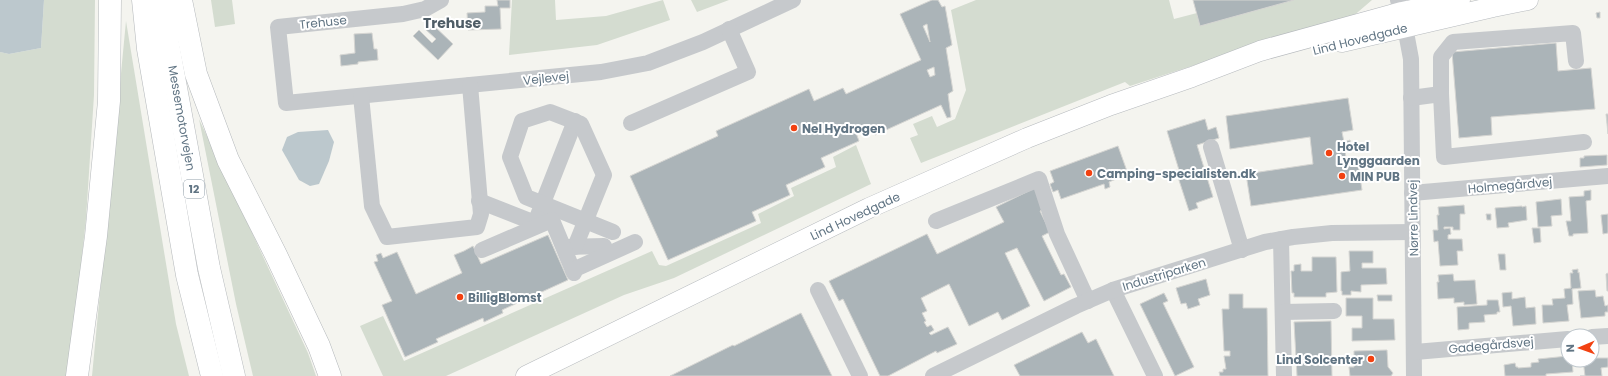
<svg xmlns="http://www.w3.org/2000/svg" width="1608" height="376" font-family="Poppins,sans-serif">
	<rect width="100%" height="100%" fill="#f4f4ef"/>
	<g fill="#d4dcd0">
		<polygon points="44,0 95,0 94,95 86,219 69,376 0,376 0,52 9,54 41,48"/>
		<polygon points="211,0 232,0 235,24 215,27"/>
		<polygon points="512,0 555,0 556,20 606,16 663,0 670,20 597,45 509,55"/>
		<polygon points="691,0 729,0 697,12"/>
		<polygon points="976,0 1169,0 1174,19 1197,13 1294,0 1372,0 1351,18 1201,63 1130,86 1125,82 921,163 910,138 918,135 913,124 932,116 937,127 955,119 966,90 951,10"/>
		<polygon points="126,21 176,324 189,376 92,376"/>
		<polygon points="199,119 308,353 316,376 253,376 236,304"/>
		<polygon points="856,145 871,184 674,278 624,295 446,376 383,376 360,326 383,316 404,361 652,251 659,265 666,266 761,223 758,214 794,196 791,188 836,167 833,157"/>
	</g>
	<g fill="#bcc8cd">
		<polygon points="0,0 44,0 41,48 9,54 0,52"/>
		<polygon points="328,130 334,142 329,161 319,184 310,186 299,180 282,150 287,137 298,132"/>
	</g>
	<g fill="#abb4b8" stroke="#d5d5d2" fill-rule="evenodd">
		<polygon points="497,0 510,0 510,8 500,8 501,29 468,30 467,13 485,12 485,6 498,6"/>
		<path d="M932 0H938L942 7 945 6 952 45 946 48 953 91 948 94 951 117 947 118 941 105 875 135 871 126 856 133 859 141 821 158 825 167 786 185 790 195 752 212 756 221 668 260 630 176 718 136 716 131 809 89 814 101 843 88 846 94 921 60 900 14ZM927 24 930 42 923 26ZM934 67 935 75 930 77 927 70Z"/>
		<polygon points="1193,0 1294,0 1200,26"/>
		<polygon points="1600,12 1600,18 1597,18 1596,13"/>
		<polygon points="430,22 453,44 438,60 413,36 419,30 432,43 436,39 424,28"/>
		<polygon points="372,33 374,49 377,49 378,60 358,62 358,64 341,66 340,55 355,53 354,34"/>
		<polygon points="1556,43 1558,71 1591,68 1595,109 1491,117 1492,135 1459,138 1452,52"/>
		<polygon points="1348,98 1353,130 1342,132 1344,142 1350,140 1351,149 1345,149 1346,159 1357,157 1362,190 1251,206 1246,174 1313,164 1310,137 1230,149 1226,116"/>
		<polygon points="1606,114 1608,114 1608,134"/>
		<polygon points="1205,119 1208,130 1216,127 1219,138 1197,145 1213,197 1196,203 1198,208 1189,211 1176,171 1179,170 1167,131"/>
		<polygon points="1118,146 1128,174 1109,182 1110,187 1105,189 1104,184 1061,199 1058,190 1053,192 1050,184 1054,182 1050,171"/>
		<polygon points="1607,155 1607,165 1580,167 1580,158 1584,158 1584,156"/>
		<polygon points="1037,187 1047,207 1040,211 1050,232 1042,236 1061,275 1064,274 1071,287 1044,301 1017,248 1005,253 1030,306 1002,320 998,312 969,326 949,284 921,298 927,311 922,313 926,321 924,322 927,327 931,325 934,330 929,333 931,335 948,327 957,344 937,353 936,351 888,376 880,376 843,299 839,301 829,281 927,234 937,254 1004,222 996,207"/>
		<polygon points="1591,190 1591,200 1586,201 1588,233 1573,234 1573,236 1569,236 1566,221 1571,221 1569,197 1584,196 1584,191"/>
		<polygon points="1561,199 1562,215 1551,216 1552,226 1538,227 1536,202"/>
		<polygon points="1464,205 1465,214 1460,214 1460,230 1453,230 1453,227 1444,227 1444,229 1450,228 1451,234 1448,235 1448,239 1462,239 1463,251 1457,251 1458,265 1440,266 1438,241 1434,242 1433,230 1438,230 1437,215 1439,215 1438,207"/>
		<polygon points="1522,206 1522,207 1526,206 1527,220 1508,223 1509,227 1497,228 1495,208"/>
		<polygon points="1486,214 1491,214 1491,220 1487,220"/>
		<polygon points="1608,214 1608,233 1603,234 1601,215"/>
		<polygon points="1532,228 1540,228 1541,242 1534,243"/>
		<polygon points="548,235 568,280 502,310 503,313 484,322 483,318 436,339 438,342 405,357 382,305 392,301 374,262 378,261 376,255 381,253 383,258 397,252 416,294 462,273 454,255 464,251 473,246 481,264"/>
		<polygon points="1349,251 1373,251 1373,263 1362,263 1362,268 1386,268 1387,284 1361,285 1361,292 1351,291 1351,295 1342,295 1342,291 1341,291 1341,272 1350,271"/>
		<polygon points="1498,254 1505,254 1506,270 1500,270"/>
		<polygon points="1312,257 1336,257 1337,292 1326,293 1326,297 1294,297 1294,293 1292,293 1291,271 1294,271 1294,265 1301,264 1301,271 1312,271"/>
		<polygon points="1578,269 1578,273 1579,272 1581,288 1572,289 1573,304 1567,305 1569,321 1543,323 1542,305 1553,305 1552,299 1565,298 1564,289 1571,288 1570,273 1573,273 1572,270"/>
		<polygon points="1608,273 1608,291 1607,291 1606,274"/>
		<polygon points="1453,274 1454,281 1475,280 1477,304 1464,305 1464,302 1454,303 1454,298 1438,299 1437,282 1439,282 1438,275"/>
		<polygon points="1206,279 1210,295 1198,299 1200,305 1188,309 1186,303 1181,304 1176,288"/>
		<polygon points="1595,290 1596,297 1603,296 1605,306 1608,305 1608,312 1605,312 1605,316 1581,318 1578,291"/>
		<polygon points="1512,292 1512,299 1525,297 1526,308 1535,307 1536,324 1513,326 1511,306 1503,307 1502,293"/>
		<polygon points="1164,293 1168,301 1163,303 1194,367 1175,376 1140,304"/>
		<polygon points="1229,294 1243,294 1243,308 1267,308 1268,376 1220,376 1219,372 1223,372 1223,369 1226,369 1224,356 1230,356 1230,351 1224,351 1222,309 1229,309"/>
		<polygon points="1377,295 1392,295 1392,301 1378,301"/>
		<polygon points="1346,298 1373,298 1373,319 1394,319 1395,340 1352,341 1352,328 1362,328 1362,316 1346,316"/>
		<polygon points="1487,300 1498,300 1500,312 1497,312 1497,314 1484,315 1485,322 1469,323 1469,329 1458,330 1457,307 1487,305"/>
		<polygon points="801,313 832,376 670,376 733,345 734,346"/>
		<polygon points="1331,321 1332,376 1297,376 1294,322"/>
		<polygon points="1082,332 1088,343 1096,339 1114,376 1020,376 1014,365"/>
		<polygon points="1387,350 1388,367 1393,373 1391,376 1350,376 1349,367 1354,367 1354,351"/>
		<polygon points="1592,353 1595,355 1595,358 1608,358 1608,367 1601,368 1602,376 1580,376 1585,376 1583,360 1592,360"/>
		<polygon points="1568,356 1568,360 1572,360 1573,372 1546,374 1546,376 1505,376 1504,365 1515,363 1516,367 1518,367 1518,368 1531,367 1531,363 1539,362 1538,359"/>
	</g>
	<g fill="none" stroke-linecap="round" stroke-linejoin="round">
		<g stroke="#b6babe" stroke-width="21">
			<g id="major">
				<polyline points="1342,42 1493,7 1528,0"/>
				<polyline points="526,376 869,208 1027,138 1111,105 1192,77 1260,51 1402,12 1460,0"/>
			</g>
		</g>
		<g stroke="#b5b9bc" stroke-width="23">
			<g id="highway">
				<polyline points="143,0 148,49 187,275 212,376"/>
				<polyline points="163,0 168,44 209,268 234,376"/>
				<polyline points="181,0 196,74 228,160 276,255 319,346 330,376"/>
				<polyline points="77,376 96,236 109,101 110,0"/>
			</g>
		</g>
		<g stroke="#c6c9cc" stroke-width="16">
			<polyline points="441,0 425,9 403,14 278,27 286,103 601,72 648,63 703,42 793,0"/>
			<polyline points="1398,0 1405,27 1411,59 1414,376"/>
			<polyline points="1441,94 1441,57 1453,42 1573,33 1576,61"/>
			<polyline points="361,96 372,206 387,237 477,227 481,214 470,85"/>
			<polyline points="1411,98 1441,94 1444,157 1584,142"/>
			<polyline points="631,123 748,72 729,29"/>
			<polyline points="1211,147 1242,250"/>
			<polyline points="1412,193 1608,176"/>
			<polyline points="479,201 535,223 575,121"/>
			<polyline points="936,221 1039,179 1057,234 1088,301"/>
			<polyline points="1281,239 1284,376"/>
			<polyline points="565,247 604,246"/>
			<polyline points="575,247 604,175 581,124 550,112 522,121 510,157 526,197 613,232"/>
			<polyline points="482,250 552,220 574,273"/>
			<polyline points="573,270 635,242"/>
			<polyline points="818,290 860,376"/>
			<polyline points="1113,290 1155,376"/>
			<polyline points="1283,312 1334,311"/>
			<polyline points="1592,337 1608,336"/>
			<polyline points="1415,352 1568,339"/>
			<polyline points="933,376 1076,306 1113,290 1265,242 1293,237 1332,233 1412,232"/>
		</g>
		<use href="#major" stroke="#fff" stroke-width="20"/>
		<use href="#highway" stroke="#fff" stroke-width="22"/>
	</g>
	<g fill="#f24111" stroke="#fff" stroke-width="1.5">
		<circle cx="794" cy="128" r="4"/>
		<circle cx="1329" cy="153" r="4"/>
		<circle cx="1089" cy="173" r="4"/>
		<circle cx="1342" cy="176" r="4"/>
		<circle cx="460" cy="297" r="4"/>
		<circle cx="1371" cy="359" r="4"/>
	</g>
	<g text-anchor="middle" dominant-baseline="central" stroke-width="4" stroke-linejoin="round" paint-order="stroke">
		<rect fill="#fff" stroke="#909ea8" stroke-width="1" x="184" y="180" width="20" height="18" rx="3"/>
		<g font-size="11" font-weight="bold" fill="#607483">
			<text x="194" y="189">12</text>
		</g>
		<g font-size="12" fill="#607483" stroke="#fff">
			<text transform="translate(323 22) rotate(-6)">Trehuse</text>
			<text transform="translate(1360 39) rotate(-14)">Lind Hovedgade</text>
			<text transform="translate(546 78) rotate(-6)">Vejlevej</text>
			<text transform="translate(182 118) rotate(80)">Messemotorvejen</text>
			<text transform="translate(1510 185) rotate(-5)">Holmegårdvej</text>
			<text transform="translate(855 216) rotate(-25)">Lind Hovedgade</text>
			<text transform="translate(1413 218) rotate(-91)">Nørre Lindvej</text>
			<text transform="translate(1164 274) rotate(-17)">Industriparken</text>
			<text transform="translate(1491 345) rotate(-5)">Gadegårdsvej</text>
		</g>
		<g font-size="12" font-weight="bold" fill="#607483" stroke="#fff" text-anchor="start">
			<text x="802" y="128">Nel Hydrogen</text>
			<text x="1337" y="146">Hotel<tspan x="1337" dy="14">Lynggaarden</tspan></text>
			<text x="1097" y="173">Camping-specialisten.dk</text>
			<text x="1350" y="176">MIN PUB</text>
			<text x="468" y="297">BilligBlomst</text>
			<text x="1363" y="359" text-anchor="end">Lind Solcenter</text>
		</g>
		<g font-size="14" font-weight="bold" fill="#4f5d67" stroke="#fff">
			<text x="452" y="23">Trehuse</text>
		</g>
	</g>
	<g transform="translate(1580 348) rotate(268)"><circle r="19" fill="#ffffff" stroke="#bfc7cd"/>
	<path d="M0-3L7 15L0 10L-7 15Z" fill="#f24111"/>
	<text y="-6" font-size="11" font-weight="bold" text-anchor="middle" fill="#607483">N</text>
	</g>
</svg>
